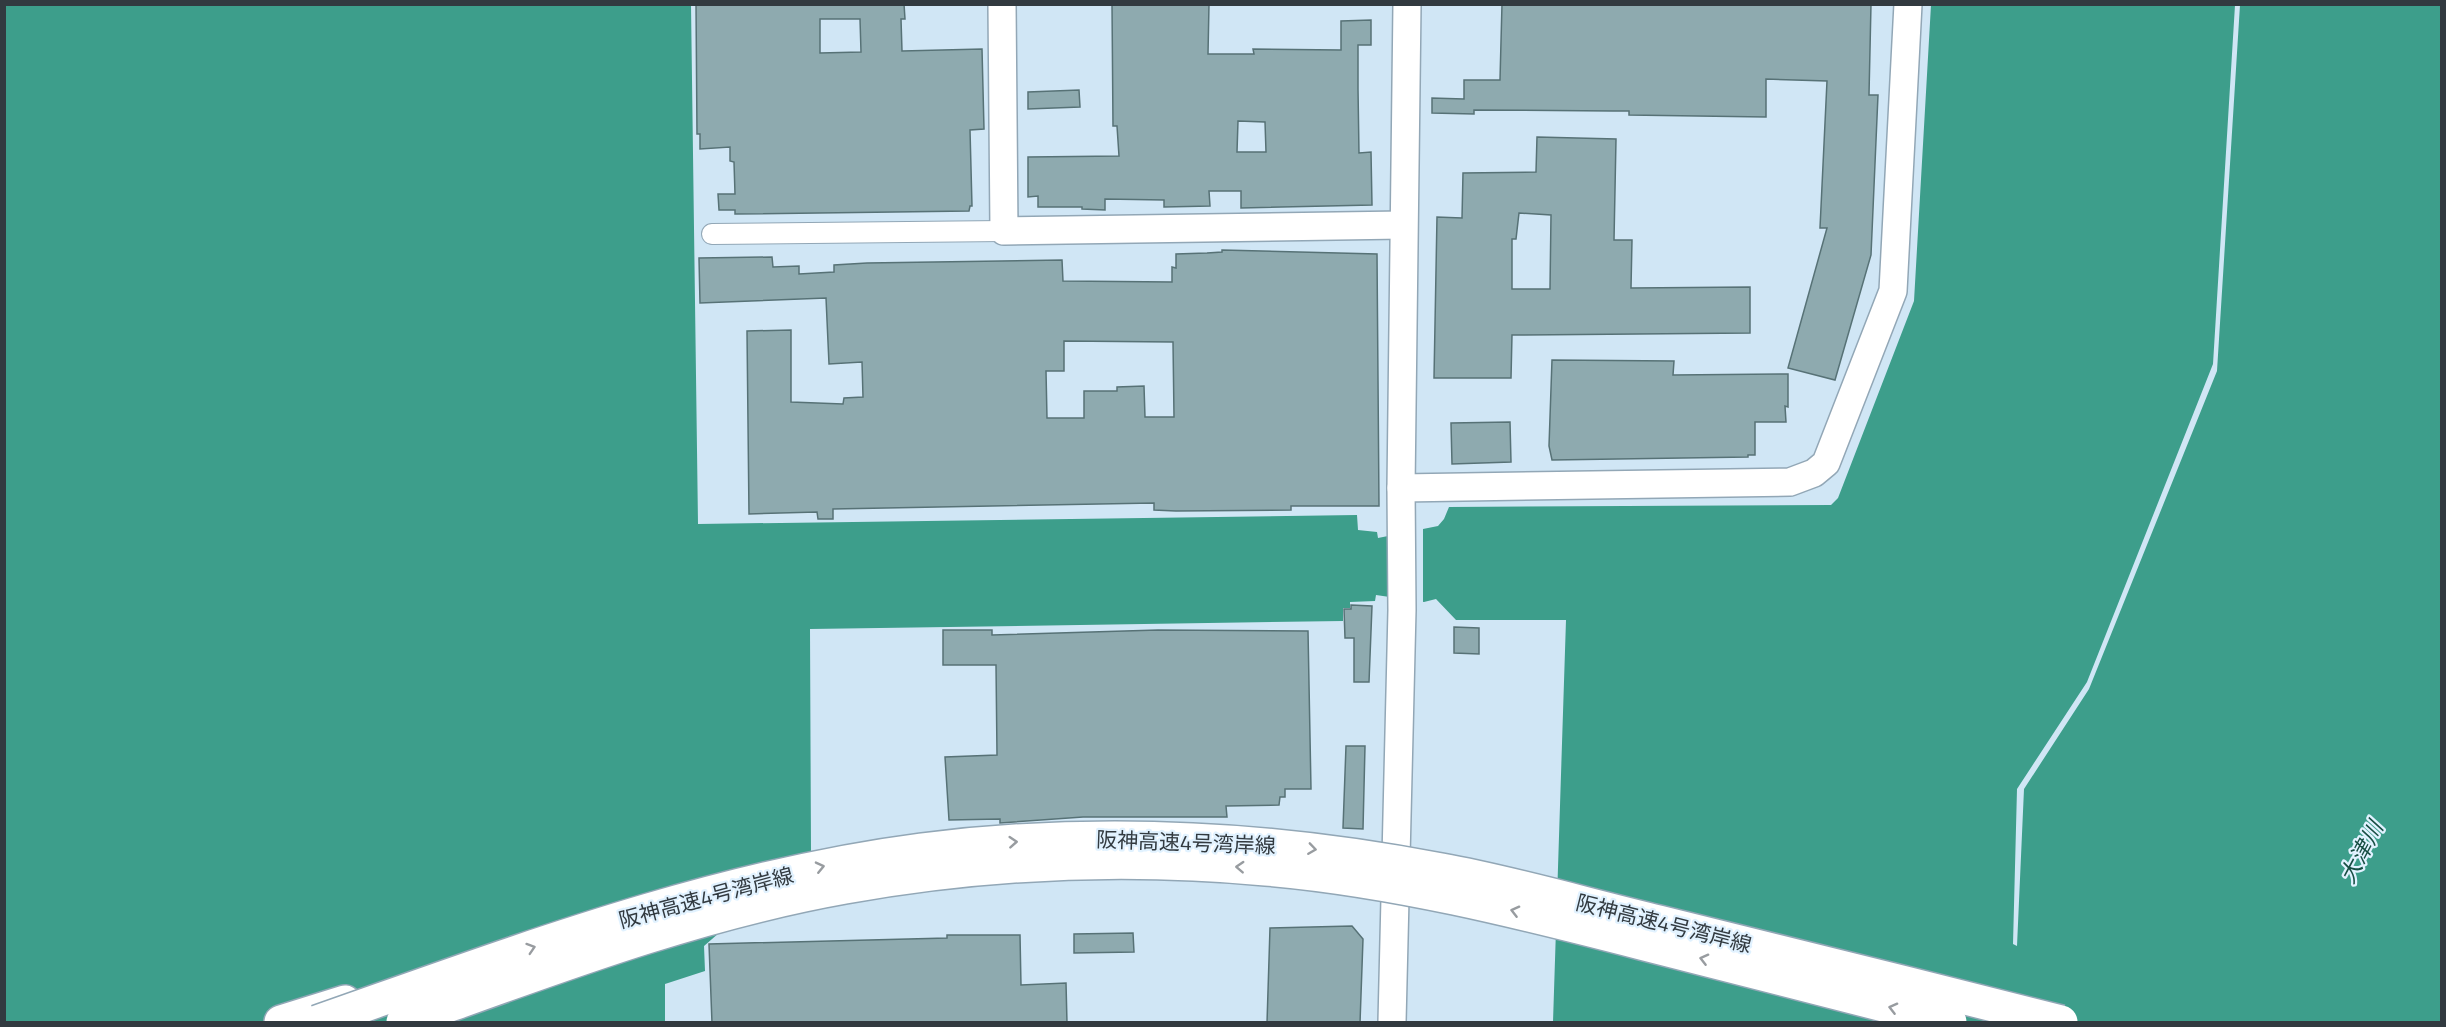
<svg xmlns="http://www.w3.org/2000/svg" width="2446" height="1027" font-family="'Titillium Web','Noto Sans JP',sans-serif">
	<rect width="100%" height="100%" fill="#d0e6f5"/>
	<polygon fill="#3d9e8b" points="5,5 691,5 698,524 1357,515 1358,530 1377,532 1378,538 1438,526 1444,519 1449,507 1831,505 1838,498 1914,301 1931,5 2441,5 2441,1022 1553,1022 1566,620 1456,620 1436,599 1424,602 1376,595 1375,601 1350,602 1350,608 1343,608 1343,621 810,629 811,853 704,946 705,971 665,984 665,1022 5,1022"/>
	<g fill="#d0e6f5">
		<polygon points="2235,5 2240,5 2217,371 2089,689 2024,789 2017,946 2013,944 2017,789 2087,682 2213,364"/>
		<polygon points="1423,526 1423,605 1387,599 1387,533"/>
	</g>
	<g fill="#8eaaaf" stroke="#577276" stroke-width="1.5" fill-rule="evenodd">
		<path d="M696 4H904L905 19H901L902 51 982 49 984 129 970 130 972 206H970L969 211 735 214V210H719L718 194H735L734 162 730 161V147L700 149V134H697ZM820 19H860L861 52 820 53Z"/>
		<path d="M1112 4H1209L1208 54H1254L1253 49 1341 50V21L1371 20V45H1358V89L1359 153 1371 152 1372 205 1241 208V191H1209L1210 206 1164 207V200L1105 199V210L1082 209V207H1038V196L1028 197V157L1119 156 1117 126H1113ZM1238 121 1265 122 1266 152H1237Z"/>
		<polygon points="1502,4 1871,4 1869,95 1878,95 1871,255 1835,380 1788,368 1827,228 1820,228 1827,81 1766,79 1766,117 1629,115 1629,111 1613,111 1474,110 1474,114 1432,113 1432,98 1464,99 1464,80 1500,80"/>
		<polygon points="1079,90 1080,107 1028,109 1028,92"/>
		<path d="M1537 137 1616 139 1614 240H1632L1631 288 1750 287V333L1512 335 1511 378H1434L1437 217 1462 218 1463 173 1536 172ZM1519 213 1551 215 1550 289H1512V239H1516Z"/>
		<path d="M1222 250 1377 254 1379 506H1291V510L1176 511 1154 510V503L833 509V519H818L817 512 749 514 747 331 791 330V402L843 404 844 398 863 397 862 362 829 364 826 298 700 303 699 258 772 257 773 267 799 266V274L834 272V265L867 263 1062 260 1063 281 1172 282V267L1176 268V254L1207 253 1222 252ZM1064 341 1173 342 1174 417H1145L1144 386 1117 387V391H1084V418H1047L1046 371H1064Z"/>
		<polygon points="1552,360 1674,361 1673,375 1788,374 1788,407 1785,406 1786,422 1755,422 1755,455 1748,455 1748,457 1552,460 1549,446"/>
		<polygon points="1510,422 1511,462 1452,464 1451,423"/>
		<polygon points="1351,605 1372,606 1369,682 1354,682 1354,638 1345,638 1344,609 1351,609"/>
		<polygon points="1454,627 1479,628 1479,654 1454,653"/>
		<polygon points="943,630 992,630 992,635 1158,630 1308,631 1311,789 1285,789 1285,797 1280,797 1279,805 1226,806 1227,817 1083,817 1000,823 1000,819 949,820 945,757 997,755 996,665 943,665"/>
		<polygon points="1346,746 1365,746 1363,829 1343,828"/>
		<polygon points="1352,926 1363,939 1360,1023 1267,1023 1270,928"/>
		<polygon points="1133,933 1134,952 1074,953 1074,934"/>
		<polygon points="947,935 1020,935 1021,985 1066,983 1067,1023 712,1023 709,944 947,938"/>
	</g>
	<g fill="none" stroke-linecap="round" stroke-linejoin="round">
		<g stroke="#92a7b6" stroke-width="22">
			<polyline id="street" points="712,234 1004,231"/>
		</g>
		<g stroke="#92a7b6" stroke-width="30">
			<g id="secondary">
				<polyline points="1002,4 1004,231 1403,225"/>
				<polyline points="1401,488 1790,482 1814,473 1826,463 1893,291 1908,4"/>
				<polyline points="1392,1022 1402,610 1401,488 1407,4"/>
			</g>
		</g>
		<g stroke="#92a7b6" stroke-width="36">
			<polyline id="highway" points="281,1022 345,1002"/>
		</g>
		<use href="#street" stroke="#fff" stroke-width="20"/>
		<use href="#secondary" stroke="#fff" stroke-width="27"/>
		<use href="#highway" stroke="#fff" stroke-width="33"/>
		<g stroke="#92a7b6" stroke-width="36" stroke-linecap="butt">
			<g id="highway-bridge">
				<path d="M317 1022C514 953 713 877 921 850 1095 828 1270 837 1441 870 1514 883 1587 905 1659 922 1794 955 1927 988 2061 1022"/>
				<path d="M403 1022C548 970 693 914 845 887 984 862 1125 856 1266 869 1393 880 1517 911 1641 943 1744 970 1847 996 1950 1022"/>
			</g>
		</g>
		<use href="#highway-bridge" stroke="#fff" stroke-width="33"/>
	</g>
	<defs><path id="oneway-chevron" d="M-2-3.5L2.5 0L-2 3.5" fill="none" stroke-width="1.6" stroke-linecap="round" stroke-linejoin="round" transform="scale(1.5)"/></defs>
	<g stroke="#989ca0">
		<use href="#oneway-chevron" transform="translate(1013 842) rotate(-4)"/>
		<use href="#oneway-chevron" transform="translate(1312 849) rotate(8)"/>
		<use href="#oneway-chevron" transform="translate(820 867) rotate(-13)"/>
		<use href="#oneway-chevron" transform="translate(1240 867) rotate(-177)"/>
		<use href="#oneway-chevron" transform="translate(1515 911) rotate(-166)"/>
		<use href="#oneway-chevron" transform="translate(531 948) rotate(-18)"/>
		<use href="#oneway-chevron" transform="translate(1704 959) rotate(-166)"/>
		<use href="#oneway-chevron" transform="translate(1893 1008) rotate(-166)"/>
	</g>
	<g text-anchor="middle" dominant-baseline="central" stroke-width="4.5" stroke-linejoin="round" paint-order="stroke">
		<g font-size="21" fill="#323a40" stroke="#e1f2ff">
			<text transform="translate(1186 842) rotate(2)">阪神高速4号湾岸線</text>
			<text transform="translate(706 897) rotate(-15)">阪神高速4号湾岸線</text>
			<text transform="translate(1664 923) rotate(14)">阪神高速4号湾岸線</text>
		</g>
		<g font-size="22" font-style="italic" fill="#174e43" stroke="#e1f2ff">
			<text transform="translate(2361 852) rotate(-62)">大津川</text>
		</g>
	</g>
	<rect width="2446" height="1027" fill="none" stroke="#323a40" stroke-width="12"/>
</svg>
